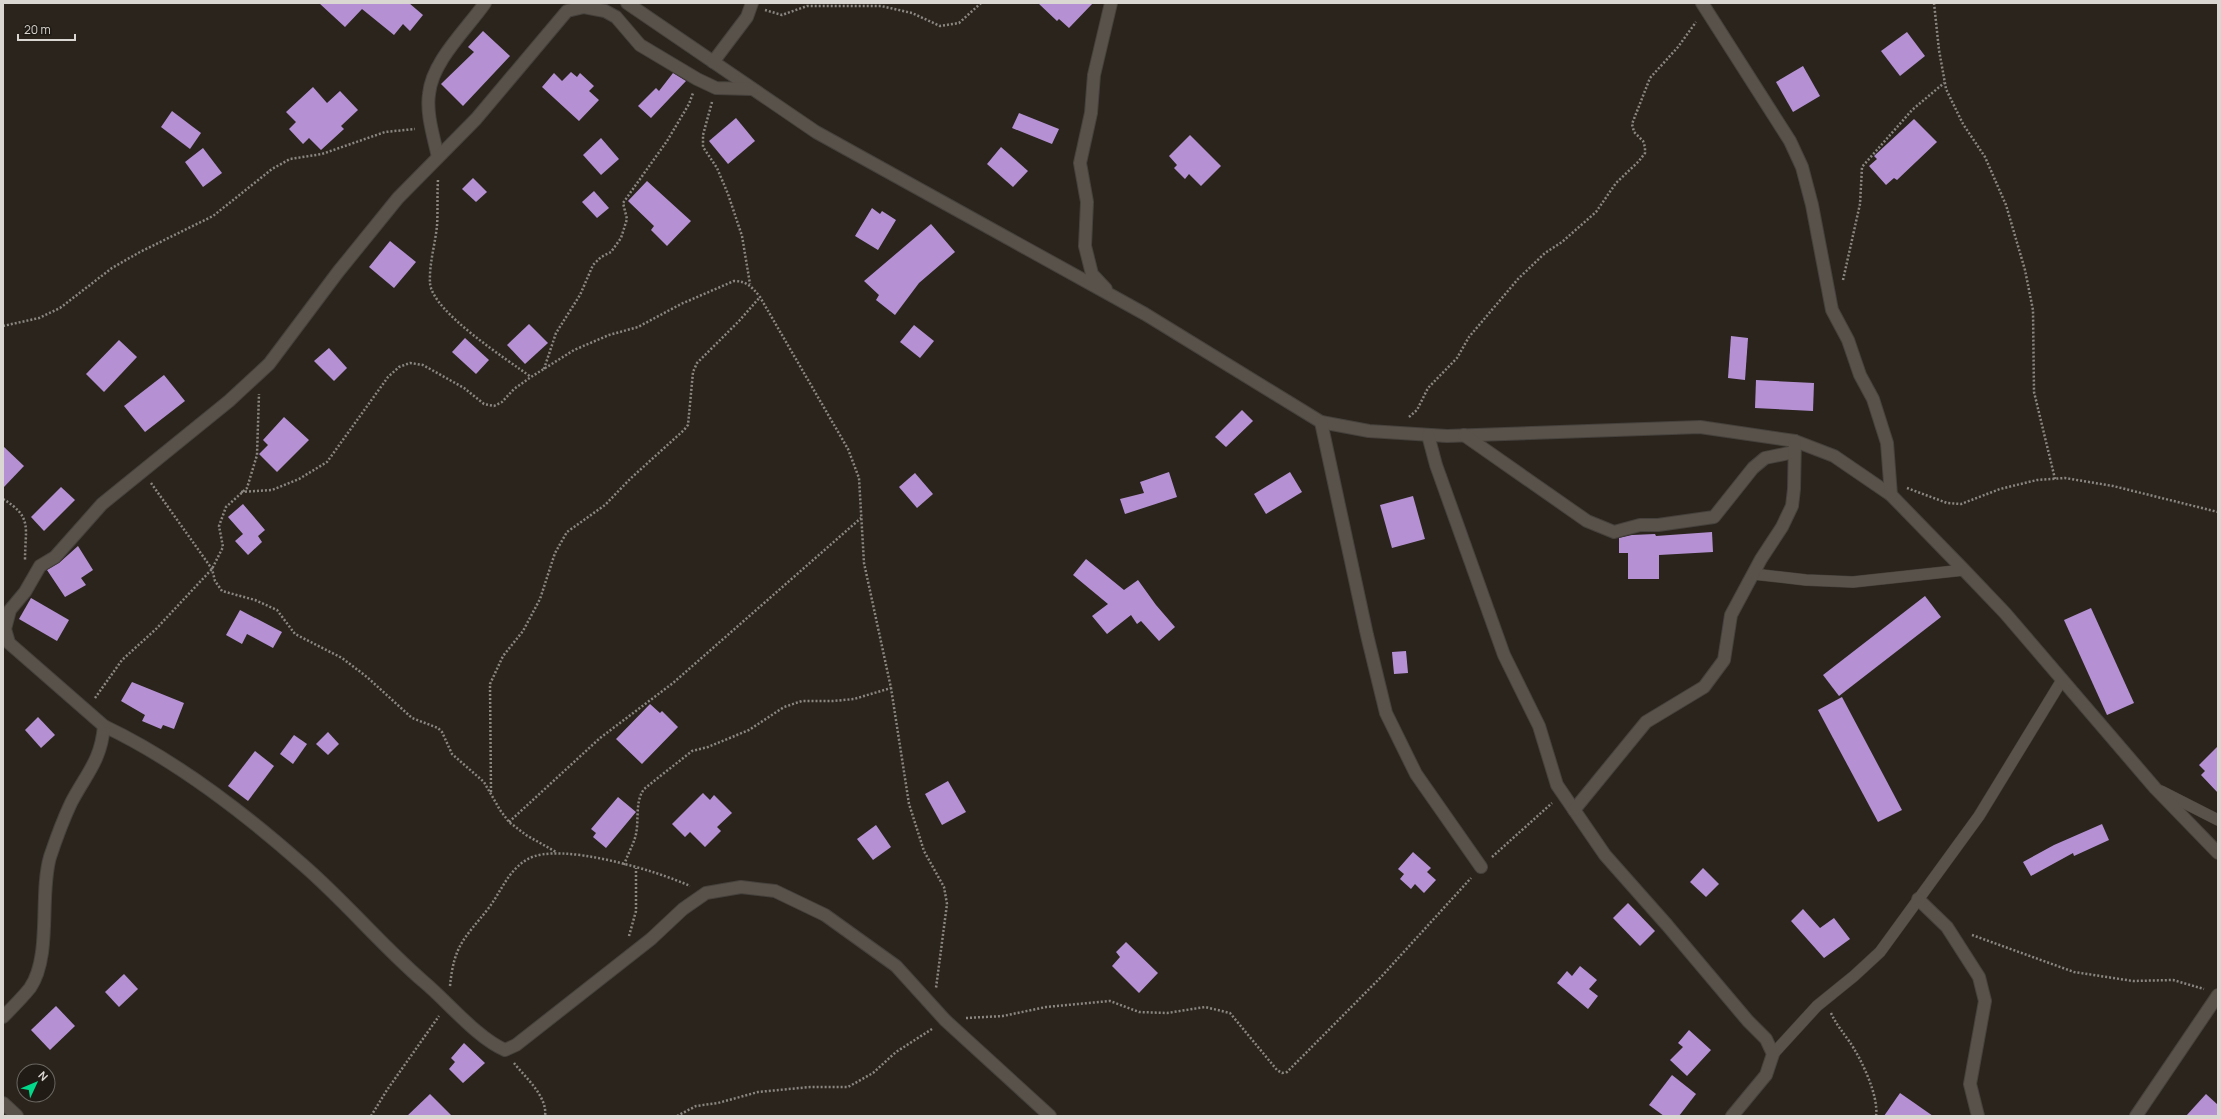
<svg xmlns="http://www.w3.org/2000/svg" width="2221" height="1119" font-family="Manrope,sans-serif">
	<rect width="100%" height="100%" fill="#2a241d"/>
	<g fill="#b591d4">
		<polygon points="319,3 409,3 423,15 410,31 403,24 394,35 362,9 345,27"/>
		<polygon points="1038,3 1093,3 1069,28 1059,19 1057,21"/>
		<polygon points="483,31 510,56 463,106 441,84 474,52 468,47"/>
		<polygon points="1907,32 1925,56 1900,76 1881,51"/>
		<polygon points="1803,66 1820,96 1793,112 1776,82"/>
		<polygon points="571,72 577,77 580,73 594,86 589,91 599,100 579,121 542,87 554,73 562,81"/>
		<polygon points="673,73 686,81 651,118 638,106 656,88 659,91"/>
		<polygon points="313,87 327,103 340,91 358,110 341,126 344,129 321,150 309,138 303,144 289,129 296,122 286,112"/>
		<polygon points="172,111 201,133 190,149 161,127"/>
		<polygon points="1019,113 1059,129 1052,144 1012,128"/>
		<polygon points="736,118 755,141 728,164 709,141"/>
		<polygon points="1914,119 1937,142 1897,180 1894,178 1886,185 1869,166 1877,159 1874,156"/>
		<polygon points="1190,135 1221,166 1201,186 1189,174 1185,179 1174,168 1177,165 1169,156"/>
		<polygon points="601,138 619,159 601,175 583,155"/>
		<polygon points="1001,147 1028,171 1013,187 987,164"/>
		<polygon points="203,148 222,173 203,187 185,162"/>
		<polygon points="473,178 487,192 476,202 462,189"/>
		<polygon points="647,181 691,221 667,246 651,230 654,226 628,201"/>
		<polygon points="594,191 609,208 597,218 582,202"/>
		<polygon points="872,208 880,214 882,211 896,220 878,250 855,236"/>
		<polygon points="931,224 955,252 919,283 895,315 876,300 879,295 864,281"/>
		<polygon points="390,241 416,262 394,288 369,267"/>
		<polygon points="529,324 548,343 525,364 507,345"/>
		<polygon points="914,325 934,341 920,358 900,342"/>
		<polygon points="1731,336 1748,338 1745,380 1728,378"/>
		<polygon points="465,338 489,360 476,374 452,352"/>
		<polygon points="119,340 137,357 104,392 86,374"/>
		<polygon points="329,348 347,368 334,381 314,361"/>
		<polygon points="164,375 185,401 145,432 124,406"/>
		<polygon points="1756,380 1814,383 1813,411 1755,408"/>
		<polygon points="1242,410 1253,421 1226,447 1215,437"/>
		<polygon points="284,417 309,440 277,472 259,454 268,445 263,440"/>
		<polygon points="3,446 24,466 3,488"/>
		<polygon points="1169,472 1177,497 1125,514 1120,499 1144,493 1140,482"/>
		<polygon points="1290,472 1302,492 1266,514 1254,494"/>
		<polygon points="915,473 933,494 917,508 899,487"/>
		<polygon points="61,487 75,500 44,531 31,517"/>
		<polygon points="1413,496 1425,539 1392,548 1380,505"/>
		<polygon points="243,504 265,530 258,536 262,542 248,555 235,541 243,534 228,517"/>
		<polygon points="1712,532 1713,552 1659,555 1659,579 1628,579 1628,553 1619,553 1619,538 1632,535 1655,534 1656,536"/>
		<polygon points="78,546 93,570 81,578 86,585 65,597 47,570 59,563"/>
		<polygon points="1086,559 1124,590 1138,580 1156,605 1175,627 1159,641 1141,621 1137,624 1131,615 1107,634 1092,616 1108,604 1073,575"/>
		<polygon points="1925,596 1941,617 1839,696 1823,675"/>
		<polygon points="31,598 69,620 57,641 19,619"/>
		<polygon points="2091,608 2134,703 2107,715 2064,620"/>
		<polygon points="240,610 282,632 273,648 247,634 242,644 226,635"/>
		<polygon points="1406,651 1408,673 1394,674 1392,652"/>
		<polygon points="132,682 184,703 174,729 163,725 161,729 142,721 145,715 121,701"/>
		<polygon points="1842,697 1902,810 1878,822 1818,710"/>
		<polygon points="650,704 660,713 662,711 678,727 642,764 616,739"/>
		<polygon points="38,717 55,735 41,748 25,730"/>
		<polygon points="328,732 339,744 328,755 316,744"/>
		<polygon points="294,735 307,744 293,764 280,754"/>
		<polygon points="2218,746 2218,793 2201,775 2205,771 2199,765"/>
		<polygon points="255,751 274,766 248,801 228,786"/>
		<polygon points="948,781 966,812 942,825 925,794"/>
		<polygon points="703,793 710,800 714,795 732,813 717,827 721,831 705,847 690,832 685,837 672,824"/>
		<polygon points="618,797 636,812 606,848 593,837 596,833 591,829"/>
		<polygon points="2102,824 2109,840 2074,856 2073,853 2031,876 2023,862 2054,845"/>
		<polygon points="876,825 891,847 873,860 857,839"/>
		<polygon points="1413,852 1431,868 1427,872 1436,880 1424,893 1415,884 1411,889 1400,879 1404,874 1398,869"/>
		<polygon points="1703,868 1719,884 1706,897 1690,882"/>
		<polygon points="1628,903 1655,931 1640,946 1613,918"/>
		<polygon points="1803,909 1820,928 1834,918 1850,939 1824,958 1791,921"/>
		<polygon points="1126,942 1158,973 1139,993 1112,966 1120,957 1116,952"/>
		<polygon points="1580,966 1597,980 1589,989 1598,996 1588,1009 1557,983 1567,971 1572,976"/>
		<polygon points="124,974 138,989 119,1007 105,992"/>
		<polygon points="56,1006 75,1026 50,1050 31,1030"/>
		<polygon points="1689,1030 1711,1050 1687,1076 1670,1060 1683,1047 1678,1043"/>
		<polygon points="464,1043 485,1063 463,1083 449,1069 455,1062 451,1058"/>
		<polygon points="1672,1075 1696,1094 1679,1116 1664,1116 1649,1105"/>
		<polygon points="1900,1093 1933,1116 1884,1116"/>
		<polygon points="430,1094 452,1116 407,1116"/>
		<polygon points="2206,1094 2218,1105 2218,1116 2186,1116"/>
	</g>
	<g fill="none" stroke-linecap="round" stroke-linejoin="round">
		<g stroke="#46413c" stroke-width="12">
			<g id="lane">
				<polyline points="1753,574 1806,580 1853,582 1964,570"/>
				<polyline points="2161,791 2218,820"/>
				<polyline points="1773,1054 1817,1006 1854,976 1880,952 1979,816 2062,680"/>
			</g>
		</g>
		<g stroke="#46413c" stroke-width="14">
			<g id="street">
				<polyline points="627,3 816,132 1145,314 1321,422 1369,431 1447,436 1700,427 1795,441 1834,456 1891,495 1964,570 2005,613 2155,788 2218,853"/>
				<polyline points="1702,3 1790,141 1802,167 1812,205 1832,310 1848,340 1860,375 1873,399 1887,443 1891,495"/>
				<polyline points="713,62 747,17 752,3"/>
				<path d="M438 157C434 138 426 114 429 94 432 61 467 29 485 3"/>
				<polyline points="1106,289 1092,274 1085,246 1087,202 1080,163 1091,113 1094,75 1111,3"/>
				<polyline points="1321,422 1367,635 1386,713 1416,774 1481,867"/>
				<polyline points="1428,435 1436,465 1504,655 1539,726 1557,785 1605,855 1667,925 1748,1021 1766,1039 1773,1054 1766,1075 1732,1116"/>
				<polyline points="1464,435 1587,521 1614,532 1640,525 1658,525 1714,517 1753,468 1765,458 1794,452"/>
				<path d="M104 726C176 760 242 811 302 864 345 901 381 945 424 982 448 1002 477 1038 505 1050L516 1045 651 939 683 909 706 893 741 887 775 891 825 915 896 966 945 1020 1050 1116"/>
				<polyline points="1574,810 1646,722 1704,687 1724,660 1731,615 1761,559 1782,527 1792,506 1794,489 1795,441"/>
				<polyline points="1918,899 1947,927 1979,977 1985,1001 1970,1084 1978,1116"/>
				<path d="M3 1017C12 1008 22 998 30 988 52 956 39 895 50 857 56 839 63 820 71 803 86 774 101 761 104 726L9 643 5 629 10 610 25 592 40 566 55 557 102 504 229 401 269 364 338 272 398 198 476 119 567 11 584 7 605 11 616 17 640 45 697 79 716 88 752 89"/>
				<polyline points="3,1103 17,1116"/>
				<polyline points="2136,1116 2218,995"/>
			</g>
		</g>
		<g stroke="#8b8680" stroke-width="2.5" stroke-dasharray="2 2" stroke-linecap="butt">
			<polyline points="1934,3 1939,50 1946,89 1963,124 1985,157 2006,205 2025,270 2033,310 2034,392 2055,479"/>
			<polyline points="765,10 782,15 807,6 881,6 912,13 940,26 959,23 981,3"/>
			<polyline points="712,102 703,135 703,147 717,168 728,194 742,236 750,284"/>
			<path d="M438 180C437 196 438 211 437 226 435 245 429 264 430 283 432 312 508 360 531 377"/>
			<polyline points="1843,280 1860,204 1862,167 1912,110 1944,83"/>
			<polyline points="3,326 39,318 60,308 112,268 140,252 213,216 272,169 290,159 322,154 385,132 415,129"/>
			<polyline points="544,369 556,333 580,295 593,265 601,257 611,252 621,238 627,219 623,203 667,141 689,104 693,93"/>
			<polyline points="1409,417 1417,410 1428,388 1457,358 1469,337 1518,279 1545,253 1562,242 1596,212 1616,183 1639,161 1645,153 1645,147 1643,141 1634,132 1632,124 1650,78 1678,47 1696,22"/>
			<polyline points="151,483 212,569 215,581 222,591 255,600 277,610 295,634 342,658 367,677 412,718 438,728 442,732 452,754 484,782 500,810 509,822 526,835 556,852"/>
			<polyline points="1907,488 1947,503 1961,504 2000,489 2037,480 2065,478 2113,486 2218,512"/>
			<path d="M241 492 272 490 299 479 327 462 388 377 399 367 410 363 423 365 464 388 484 404 494 406 502 402 514 389 531 377 574 350 609 335 638 327 681 304 734 281C747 281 752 287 760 297L848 449 859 478 864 563 891 688 909 804 924 851 944 887 947 904 936 988"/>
			<path d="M3 499C33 517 25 528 25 560"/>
			<polyline points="95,698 122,660 156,629 212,569 223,547 219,526 226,507 247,488 257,455 259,394"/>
			<polyline points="491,792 490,684 503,656 523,631 540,599 555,553 567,532 605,505 630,479 684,430 688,425 693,372 697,363 739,321 760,297"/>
			<polyline points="509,822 600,738 673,683 861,518"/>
			<polyline points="1492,857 1552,803"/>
			<path d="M624 865C627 856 632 847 635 838 640 822 634 803 644 789L692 751 708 747 749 730 784 707 802 701H833L854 699 891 688"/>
			<polyline points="1972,935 2074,972 2133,981 2173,980 2204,989"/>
			<polyline points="629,936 636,911 636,868"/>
			<path d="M450 986C454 945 464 939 488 909 501 892 508 870 528 859 559 841 658 871 690 886"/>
			<path d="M1831 1013C1836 1024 1842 1031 1849 1041 1861 1058 1879 1096 1876 1116"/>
			<polyline points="966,1018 1003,1016 1046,1007 1110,1001 1139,1012 1167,1013 1205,1007 1230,1013 1277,1070 1282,1073 1287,1072 1381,977 1471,878"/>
			<path d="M514 1063C525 1077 548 1097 545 1116"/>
			<polyline points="371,1116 387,1090 439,1016"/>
			<polyline points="677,1116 696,1106 718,1103 758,1092 810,1087 848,1087 873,1073 896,1052 932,1029"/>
		</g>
		<use href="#lane" stroke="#59524a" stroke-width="11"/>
		<use href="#street" stroke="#59524a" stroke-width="12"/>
	</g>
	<rect width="2221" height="1119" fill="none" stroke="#dad6d2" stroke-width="8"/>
	<g transform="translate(36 1083) rotate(46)"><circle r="19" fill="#201b14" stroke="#6a6660"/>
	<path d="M0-3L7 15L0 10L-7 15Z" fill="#03d98b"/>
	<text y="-6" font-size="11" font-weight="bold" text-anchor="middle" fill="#dad6d2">N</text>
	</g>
	<path d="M18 34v6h57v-6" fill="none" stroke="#dad6d2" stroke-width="2"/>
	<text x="24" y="34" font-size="12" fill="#dad6d2" stroke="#201b14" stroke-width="3" paint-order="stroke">20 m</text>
</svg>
